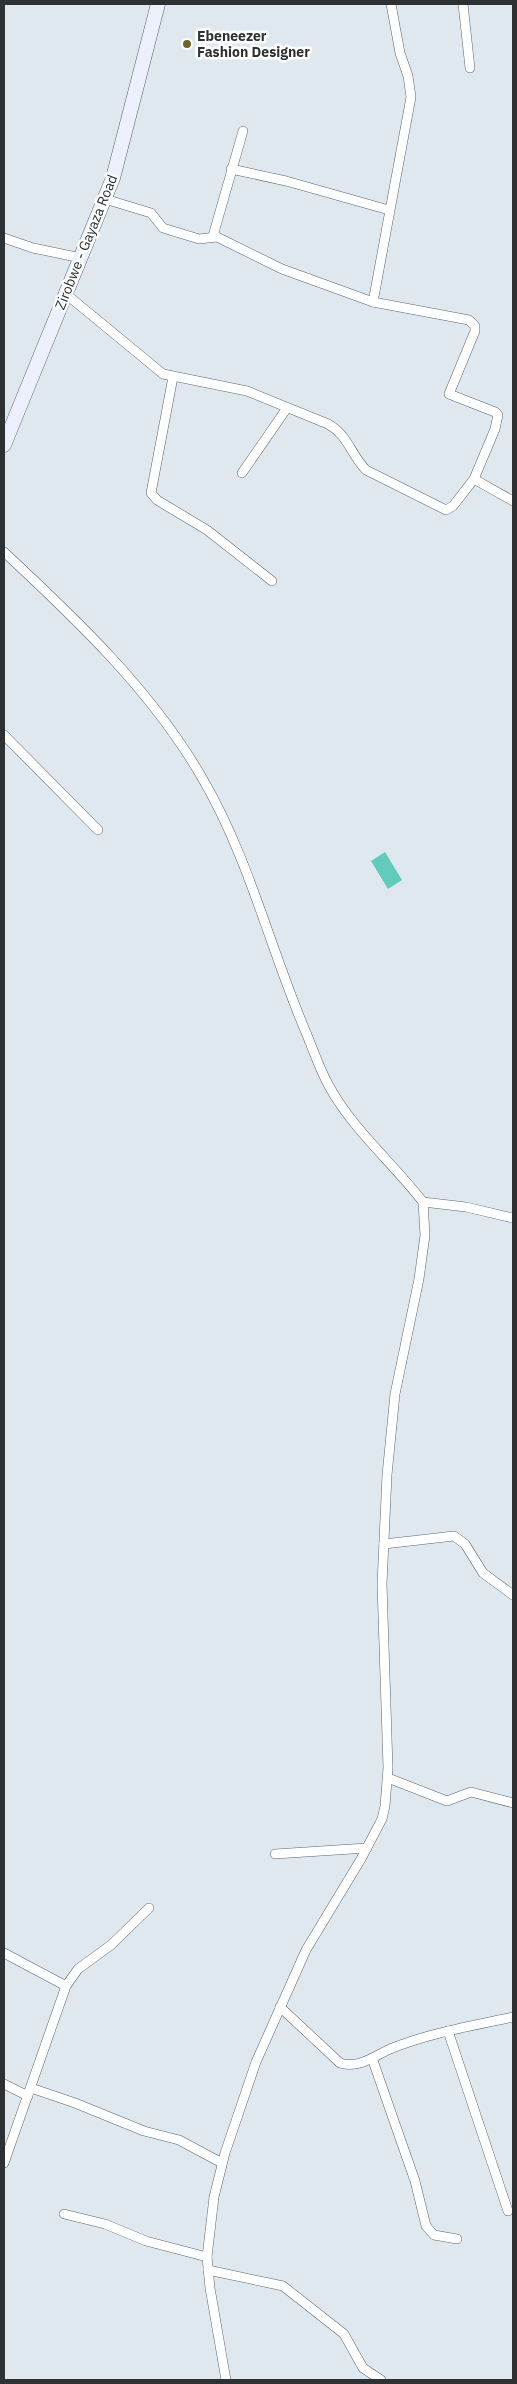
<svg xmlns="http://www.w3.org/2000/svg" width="517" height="2384" font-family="'IBM Plex Sans',sans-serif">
	<rect width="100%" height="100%" fill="#dfe8ef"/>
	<polygon fill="#62cbbc" points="385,852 402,880 388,889 371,861"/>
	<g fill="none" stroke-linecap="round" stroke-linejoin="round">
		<g stroke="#5d656c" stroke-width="10">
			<g id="street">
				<polyline points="463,4 470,68"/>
				<polyline points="231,169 286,181 389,210"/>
				<polyline points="105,199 151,213 163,228 199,239 217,237 282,269 373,302 469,320 475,326 475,331 449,394 495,412 498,415 495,429 474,479"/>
				<polyline points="213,236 243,131"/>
				<polyline points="4,238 33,248 81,258"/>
				<path d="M66 294 163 374 247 391 328 424C348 435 351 455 366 470L446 510 453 506 474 479 513 501"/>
				<polyline points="373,302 411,97 408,76 400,53 391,4"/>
				<polyline points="173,377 151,493 157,500 207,530 272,581"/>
				<polyline points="242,473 287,408"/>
				<path d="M4 552C76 619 151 690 201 776 249 857 270 949 307 1035 314 1052 320 1070 329 1086 353 1130 393 1163 423 1202L425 1235 419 1279 395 1394 387 1475 382 1584 388 1768 385 1806 382 1819 361 1859 306 1950 256 2062 225 2153 214 2197 207 2257 210 2288 226 2380"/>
				<polyline points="4,735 98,830"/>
				<polyline points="423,1202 466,1207 513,1218"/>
				<polyline points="384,1544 454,1536 465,1544 483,1573 513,1595"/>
				<polyline points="388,1778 447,1801 471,1792 513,1803"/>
				<polyline points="275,1854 367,1848"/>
				<polyline points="4,1953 66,1986"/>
				<path d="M280 2007 340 2063C359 2069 374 2056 390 2049 429 2033 472 2026 513 2017"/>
				<polyline points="448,2031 508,2211"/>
				<polyline points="372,2058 415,2181 426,2226 434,2235 457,2239"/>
				<polyline points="4,2084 28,2096"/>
				<polyline points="31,2088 75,2103 144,2131 179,2140 222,2163"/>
				<polyline points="4,2163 66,1986 78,1969 111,1945 149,1908"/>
				<polyline points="64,2214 105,2224 146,2241 207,2257"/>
				<polyline points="208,2270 283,2286 344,2334 363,2368 381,2380"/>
			</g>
		</g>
		<g stroke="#5d656c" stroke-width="15">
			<polyline id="secondary" points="4,445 113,178 158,4"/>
		</g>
		<use href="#street" stroke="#fff" stroke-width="9"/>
		<use href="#secondary" stroke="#ecf0fc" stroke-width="14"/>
	</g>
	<circle fill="#70612e" stroke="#fff" stroke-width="2" cx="187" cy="44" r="5"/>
	<g text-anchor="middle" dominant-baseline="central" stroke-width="5" stroke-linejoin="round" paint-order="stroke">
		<g font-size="14" font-weight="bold" fill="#2d3134" stroke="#fff" text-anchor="start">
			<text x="197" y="36">Ebeneezer<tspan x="197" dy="16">Fashion Designer</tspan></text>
		</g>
		<g font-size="14" fill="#2d3134" stroke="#fff">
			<text transform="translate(86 242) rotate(-68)">Zirobwe - Gayaza Road</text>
		</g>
	</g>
	<rect width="517" height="2384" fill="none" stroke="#2d3134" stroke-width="10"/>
</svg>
